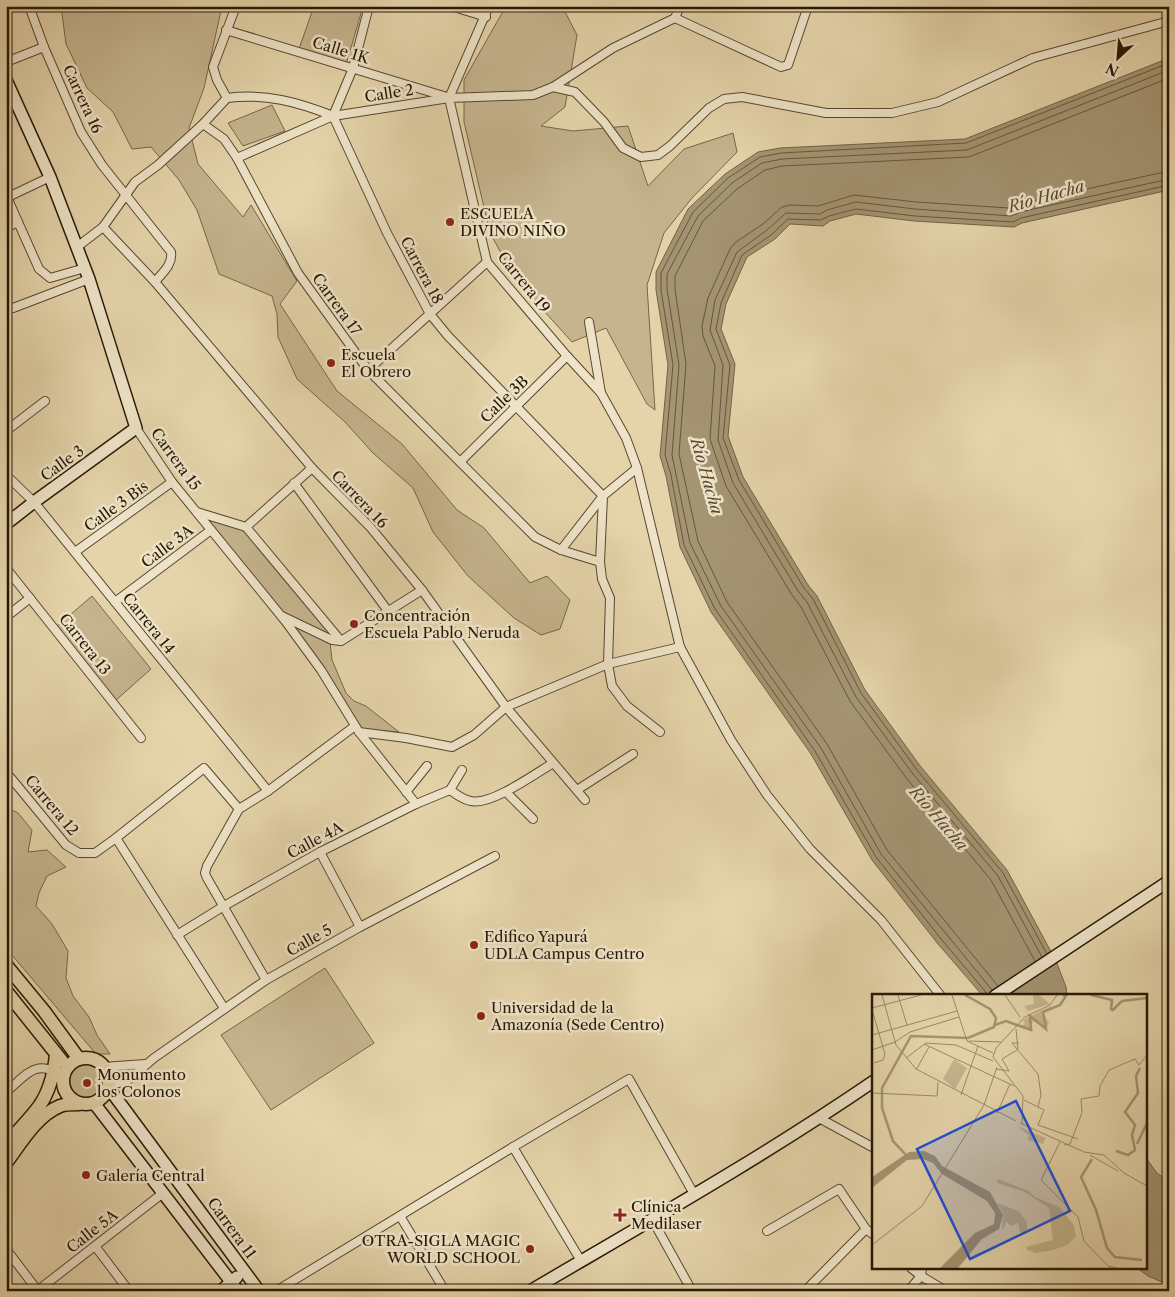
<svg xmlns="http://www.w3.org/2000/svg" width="1175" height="1297" font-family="'Libre Caslon Text',serif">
	<rect width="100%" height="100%" fill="#e5d4aa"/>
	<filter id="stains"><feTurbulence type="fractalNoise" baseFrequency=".004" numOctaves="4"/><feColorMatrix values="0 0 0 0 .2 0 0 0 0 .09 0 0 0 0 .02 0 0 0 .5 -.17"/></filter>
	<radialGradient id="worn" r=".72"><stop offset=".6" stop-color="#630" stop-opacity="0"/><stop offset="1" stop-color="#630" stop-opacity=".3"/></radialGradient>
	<g fill="#c5b48e" stroke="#766649">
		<polygon points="61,6 222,6 204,88 189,128 198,164 243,217 251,205 297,281 280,304 337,391 402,444 457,510 484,528 530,583 547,576 570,600 560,629 541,635 514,618 468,576 433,532 413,488 373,453 345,422 297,379 278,337 277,314 272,296 219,274 197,210 179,180 151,147 132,149 113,112 87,88 66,44"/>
		<polygon points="314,6 363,6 346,65 299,49"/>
		<polygon points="506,6 562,6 577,35 565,107 541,126 573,131 628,126 648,186 684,149 733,133 737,152 692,198 664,233 647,285 655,410 647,404 606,328 572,342 516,280 490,233 464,122 464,80"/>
		<polygon points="272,105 285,131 243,146 228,123"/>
		<polygon points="210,520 247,531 329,633 332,660 346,693 354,701 366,706 399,732 360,729 210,525"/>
		<polygon points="92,596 151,669 115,701 56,627"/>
		<polygon points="6,807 18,813 32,830 28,852 47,850 66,867 47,876 39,893 36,906 52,924 68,951 66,978 73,996 89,1017 97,1035 110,1054 96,1054 6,948"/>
		<polygon points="325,968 374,1043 271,1110 221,1035"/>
		<circle cx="85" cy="1081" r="17"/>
	</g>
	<g fill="#a49472" stroke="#726246">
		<polygon points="1169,58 1169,190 1022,223 1014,227 914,221 856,214 830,221 823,226 790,224 775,239 747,257 726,304 721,329 735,364 728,436 743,477 808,585 817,596 865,690 921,767 1007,870 1056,961 1066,987 1067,996 983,996 938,944 872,860 811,754 711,612 680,547 666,476 660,456 668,365 656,290 656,272 688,209 725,174 758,152 780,148 965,139"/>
		<polygon points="1146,1158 1157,1173 1169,1182 1169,1285 1148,1276 1137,1268 1146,1268"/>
	</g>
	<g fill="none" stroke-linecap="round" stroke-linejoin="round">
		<g stroke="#66563b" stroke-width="1">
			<polyline points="1047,954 1003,873 917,770 861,693 813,599 804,588 739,480 723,438 730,365 716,329 721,303 742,255 771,235 788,219 821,220 829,216 856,209 915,216 1013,222 1021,218 1169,185"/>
			<polyline points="1042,957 998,876 913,774 856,697 807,602 798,591 733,483 718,440 723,365 710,330 715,300 737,252 767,230 786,213 820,214 827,210 856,202 915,209 1011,216 1020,212 1169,179"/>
			<polyline points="1035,961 991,880 907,779 850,701 801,607 792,595 726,486 710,439 715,366 703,336 702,326 708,298 730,249 736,242 763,224 782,207 790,205 818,206 854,195 916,202 1009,208 1018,204 1169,171"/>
			<polyline points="998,986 887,850 827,744 727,602 698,541 679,454 686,364 675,289 675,276 703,221 737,189 765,170 782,166 969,157 1169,78"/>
			<polyline points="992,990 881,854 821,748 721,606 690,543 672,455 679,365 667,289 667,274 698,216 732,183 762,163 782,159 967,150 1169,70"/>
			<polyline points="987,996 985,991 942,940 876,857 815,751 715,609 684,545 671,475 665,455 673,365 661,290 661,273 693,212 728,178 760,157 781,153 966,143 1169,63"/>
		</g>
		<g stroke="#56472e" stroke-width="10">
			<g id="street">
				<path d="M29 6 44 47 81 132 102 165 171 252C173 265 162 273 155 282"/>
				<polyline points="369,6 353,68 333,116 387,233 430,314 448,336 603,496 600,562 602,579 610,598 608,664 612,686 627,706 660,732"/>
				<polyline points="451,6 486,17"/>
				<polyline points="489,6 449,98 487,262 567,356 601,393 626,438 637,468 680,647 731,740 767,795 810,849 881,920 941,996"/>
				<polyline points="675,18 781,67 788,65 808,6"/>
				<polyline points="675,18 680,6"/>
				<polyline points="226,30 447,97"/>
				<polyline points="6,62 44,47"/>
				<polyline points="553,87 575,92 604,122 623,148 641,157 658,155 670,146 709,108 724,99 742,97 826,113 892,113 938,102 1033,58 1169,21"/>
				<path d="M227 98C265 93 298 102 333 116"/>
				<polyline points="227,98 217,80 213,67 236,6"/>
				<polyline points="203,124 224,139 237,158 298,273 368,370 535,537 561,550 600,562"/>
				<polyline points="237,158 333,116 449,98 533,95 553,87 613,48 675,18"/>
				<polyline points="6,195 39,269 50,278 85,268"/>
				<polyline points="6,198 50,177"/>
				<polyline points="103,227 155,282 312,468 371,528 422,590 506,707 585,800"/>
				<polyline points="6,228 18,222"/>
				<polyline points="77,247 103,227 135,182 158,165 203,124 227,98"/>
				<polyline points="6,305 9,308 13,308 89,279"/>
				<polyline points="589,322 601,393"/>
				<polyline points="368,370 487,262"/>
				<polyline points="136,428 172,482 286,622 321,670 359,732 416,804"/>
				<polyline points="6,431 45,401"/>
				<polyline points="460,462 567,356"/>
				<polyline points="6,475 34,502 268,791"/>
				<polyline points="294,483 388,611"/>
				<polyline points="197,512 246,527 341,641"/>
				<polyline points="246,527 312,468"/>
				<polyline points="561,550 603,496 637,468"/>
				<polyline points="75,552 172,482"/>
				<polyline points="6,568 141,738"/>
				<polyline points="115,602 211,530"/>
				<polyline points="282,616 332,640 341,641 422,590"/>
				<polyline points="6,617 30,598"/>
				<polyline points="359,732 406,738 452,747 474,735 506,707 608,664 680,647"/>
				<polyline points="6,772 66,845 79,853 95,853 116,838 204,768 239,809"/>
				<path d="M450 790C456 794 463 800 471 801 490 806 535 774 553 763"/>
				<polyline points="577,790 633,754"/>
				<polyline points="406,792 427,766"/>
				<polyline points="506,792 533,819"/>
				<polyline points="116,838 224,1008"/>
				<polyline points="320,852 360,927"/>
				<polyline points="177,935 224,906 320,852 416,804 450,790 462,770"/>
				<polyline points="266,980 207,878 205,873 207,866 239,809 268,791 355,726"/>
				<polyline points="103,1067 145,1064"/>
				<polyline points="109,1084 126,1082 154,1058 266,980 360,927 495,856"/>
				<path d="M6 1092C28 1074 34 1059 63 1075"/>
				<polyline points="819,1118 874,1148"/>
				<polyline points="6,1127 14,1134"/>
				<polyline points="513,1147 581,1261"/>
				<polyline points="400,1216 445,1291"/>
				<polyline points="652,1219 692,1291"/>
				<polyline points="767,1231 839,1189 866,1229 874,1235"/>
				<polyline points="95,1246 129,1291"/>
				<polyline points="6,1249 38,1291"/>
				<polyline points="911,1268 921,1276 946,1291"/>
				<polyline points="37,1291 163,1193"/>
				<polyline points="276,1291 513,1147 629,1079 694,1194"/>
				<polyline points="805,1291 866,1229"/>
				<polyline points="908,1291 921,1276 922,1268"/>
			</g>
		</g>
		<g stroke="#271804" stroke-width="14">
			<g id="secondary">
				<polyline points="6,80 50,177 89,279 136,428 34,502 6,524"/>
				<polyline points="995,996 1169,881"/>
				<polyline points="108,1087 259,1291"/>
				<polyline points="94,1103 238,1291"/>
				<polyline points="221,1291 237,1277"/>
				<path d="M530 1291C646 1223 763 1157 874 1081"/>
			</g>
		</g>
		<g stroke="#271804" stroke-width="15">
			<g id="primary">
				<polyline points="6,965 44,1011 79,1059"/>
				<polyline points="6,991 62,1061"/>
				<circle cx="86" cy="1081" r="23"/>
				<path d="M6 1145C17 1131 30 1119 40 1105 50 1090 54 1073 56 1055"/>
				<path d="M6 1163C21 1143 36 1116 60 1106 65 1104 73 1104 79 1104"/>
			</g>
		</g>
		<use href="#street" stroke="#eee3c8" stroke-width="8"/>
		<use href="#secondary" stroke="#eee3c8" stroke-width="11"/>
		<use href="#primary" stroke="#e5d4aa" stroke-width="12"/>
	</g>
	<g fill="#8f2418" stroke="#eee3c8" stroke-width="2">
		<circle cx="450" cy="222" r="5"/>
		<circle cx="331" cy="363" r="5"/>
		<circle cx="354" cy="624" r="5"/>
		<circle cx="474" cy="945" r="5"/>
		<circle cx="481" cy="1016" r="5"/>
		<circle cx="87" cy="1083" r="5"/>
		<circle cx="86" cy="1175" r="5"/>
		<path d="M617.5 1207.5h5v5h5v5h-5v5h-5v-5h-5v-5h5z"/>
		<circle cx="530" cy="1249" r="5"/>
	</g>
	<g text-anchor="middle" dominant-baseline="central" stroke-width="5" stroke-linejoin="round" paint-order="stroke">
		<g font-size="15" fill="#271804" stroke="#eee3c8">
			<text transform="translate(341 50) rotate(17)">Calle 1K</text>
			<text transform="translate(389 93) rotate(-9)">Calle 2</text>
			<text transform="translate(83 99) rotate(65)">Carrera 16</text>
			<text transform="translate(422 270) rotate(62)">Carrera 18</text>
			<text transform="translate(524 282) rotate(51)">Carrera 19</text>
			<text transform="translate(337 304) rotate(54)">Carrera 17</text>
			<text transform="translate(504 399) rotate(-44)">Calle 3B</text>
			<text transform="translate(176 459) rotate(54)">Carrera 15</text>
			<text transform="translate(62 463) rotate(-36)">Calle 3</text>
			<text transform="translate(360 499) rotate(46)">Carrera 16</text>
			<text transform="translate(116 506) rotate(-36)">Calle 3 Bis</text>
			<text transform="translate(167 546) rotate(-37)">Calle 3A</text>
			<text transform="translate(149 623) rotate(51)">Carrera 14</text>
			<text transform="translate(85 644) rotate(52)">Carrera 13</text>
			<text transform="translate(52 805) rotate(50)">Carrera 12</text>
			<text transform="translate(315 840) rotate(-28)">Calle 4A</text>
			<text transform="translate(309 940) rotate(-29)">Calle 5</text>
			<text transform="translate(232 1228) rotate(54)">Carrera 11</text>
			<text transform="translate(92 1231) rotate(-38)">Calle 5A</text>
		</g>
		<g font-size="15" fill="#271804" stroke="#eee3c8" text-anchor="start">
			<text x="460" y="213">ESCUELA<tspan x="460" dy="17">DIVINO NIÑO</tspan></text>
			<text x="341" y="354">Escuela<tspan x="341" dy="17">El Obrero</tspan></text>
			<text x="364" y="615">Concentración<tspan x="364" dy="17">Escuela Pablo Neruda</tspan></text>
			<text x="484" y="936">Edifico Yapurá<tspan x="484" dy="17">UDLA Campus Centro</tspan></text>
			<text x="491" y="1007">Universidad de la<tspan x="491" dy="17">Amazonía (Sede Centro)</tspan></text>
			<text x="97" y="1074">Monumento<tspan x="97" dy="17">los Colonos</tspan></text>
			<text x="96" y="1175">Galería Central</text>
			<text x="631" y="1206">Clínica<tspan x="631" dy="17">Medilaser</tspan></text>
			<text x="520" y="1240" text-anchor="end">OTRA-SIGLA MAGIC<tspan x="520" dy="17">WORLD SCHOOL</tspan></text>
		</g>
		<g font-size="16" font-style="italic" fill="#594a30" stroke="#eee3c8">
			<text transform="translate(1046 196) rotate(-16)">Río Hacha</text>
			<text transform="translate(707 476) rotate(74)">Río Hacha</text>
			<text transform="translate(939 818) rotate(49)">Río Hacha</text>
		</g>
	</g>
	<g transform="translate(872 994)">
		<rect width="275" height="275" fill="#e5d4aa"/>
		<path d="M161 1H167L178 10 156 17 152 12 162 10ZM179 12 181 15 171 19 177 29 174 35 161 27 159 30 161 37 147 33 153 30 151 26ZM82 65 95 74 83 95 71 85ZM145 132 174 144 171 150 156 146 157 141ZM126 185 157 197 163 203 187 213 202 231 204 243 195 251 181 256 164 259 155 256 154 253 181 246 177 214 153 198 125 189ZM125 209 147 217 155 229V238L151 240 148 238 146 229 139 232 135 228 130 236 131 219Z" fill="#c5b48e"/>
		<path d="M52 157 63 162 70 172 118 198 131 221 127 235 110 245 86 274H68L103 239 122 230 123 219 115 207 70 180 61 169 51 165 35 166 0 194V183L37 158Z" fill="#a49472"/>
		<path fill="none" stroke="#a49472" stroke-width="2.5" d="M219 1 240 6 239 15 241 16 250 7 275 4M123 31 134 27 159 36 158 22 174 35 171 18 188 11 194 2 191 1M265 150 275 129M244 157 256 161 263 156 260 141 263 131 253 118 266 99 264 82 268 74M35 162 21 147 10 114V94L39 42 96 44 122 33 124 24 118 15 93 1M220 165 209 183 224 216 235 254 243 263 270 266"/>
		<path fill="none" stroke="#998968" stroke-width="1" d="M10 1 24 51 44 75 144 127M26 1 35 31M80 1 95 47 121 59M133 1 148 23M0 14 49 1M0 16 13 60 11 66 2 69M151 24 178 11 185 1M144 35 146 55M0 41 85 17M97 47 129 48M23 48 38 38 87 23M147 49H140L166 80 169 101 166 113M52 50 142 92M0 56 23 48M34 64 54 49 84 51 121 67M124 75 137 77 130 65 145 56M44 76 57 53M0 99 65 102 66 88M89 101 106 52M152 106 172 116 166 131 206 145M125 119 138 90M148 129 212 158 232 161 252 179 275 192M150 130 151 102 121 63 124 54 151 25M188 148 169 186 206 223 212 247 236 272 245 274M192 151 198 150 210 119 209 105 227 102 228 92 237 76 263 65 267 71 275 61M218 161 246 177M0 251 50 212 112 111 125 73"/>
		<path fill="#1d4ed8" fill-opacity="0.15" stroke="#1d4ed8" stroke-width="2.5" d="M144 107 198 217 98 265 45 155Z"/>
		<rect width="275" height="275" fill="none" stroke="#271804" stroke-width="2.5"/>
	</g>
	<rect width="1175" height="1297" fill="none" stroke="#e5d4aa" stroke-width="25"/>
	<rect x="8" y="8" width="1160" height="1282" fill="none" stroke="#271804" stroke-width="2.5"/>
	<rect x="12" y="12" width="1150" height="1272" fill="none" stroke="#271804"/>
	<g transform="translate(1118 58) rotate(206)" stroke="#eee3c8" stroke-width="4" paint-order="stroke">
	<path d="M0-4L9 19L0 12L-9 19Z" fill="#271804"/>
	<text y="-8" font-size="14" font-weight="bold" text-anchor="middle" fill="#271804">N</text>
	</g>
	<rect width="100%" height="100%" filter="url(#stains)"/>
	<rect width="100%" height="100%" fill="url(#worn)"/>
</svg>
